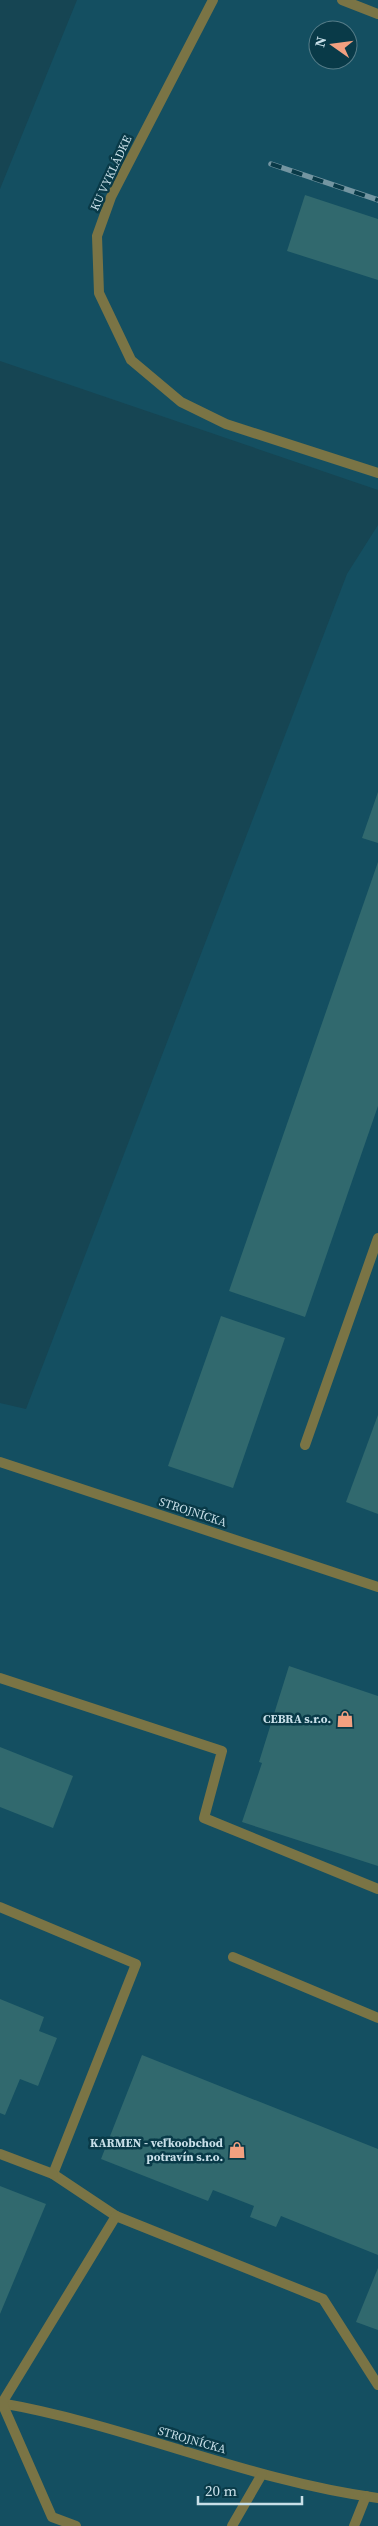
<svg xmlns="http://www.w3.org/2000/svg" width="378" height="2526" font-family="'Source Serif 4',serif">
	<rect width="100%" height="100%" fill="#164553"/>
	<g fill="#144f61" fill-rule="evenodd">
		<path d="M77 0H378V490L0 361V189ZM318 30H348V60H318Z"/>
		<polygon points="378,525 378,2526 0,2526 0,1403 26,1409 347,574"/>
	</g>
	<g fill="#31696e">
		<polygon points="305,195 378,219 378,280 287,251"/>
		<polygon points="378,792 378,843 362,838"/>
		<polygon points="378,862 378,1106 305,1317 229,1291"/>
		<polygon points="221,1316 285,1338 233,1488 168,1466"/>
		<polygon points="378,1415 378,1514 346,1502"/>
		<polygon points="289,1666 378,1696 378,1866 242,1822 262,1763 259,1762"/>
		<polygon points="0,1747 73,1776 53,1828 0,1807"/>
		<polygon points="0,1999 44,2017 39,2031 57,2038 38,2086 20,2079 5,2115 0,2113"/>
		<polygon points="142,2055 378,2149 378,2255 281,2216 276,2227 250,2217 254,2206 213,2190 208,2201 101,2159"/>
		<polygon points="0,2186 46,2204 0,2314"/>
		<polygon points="378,2268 378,2330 356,2322"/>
	</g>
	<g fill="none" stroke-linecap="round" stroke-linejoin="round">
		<g stroke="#7a7445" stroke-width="10">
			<polyline points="213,0 111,197 97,236 99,293 131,360 181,402 226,424 378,473"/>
			<polyline points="342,0 378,14"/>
			<polyline points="305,1445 378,1238"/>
			<polyline points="0,1462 378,1587"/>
			<polyline points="0,1678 222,1751 204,1818 378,1889"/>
			<polyline points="0,1907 136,1964 53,2174 116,2216"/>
			<polyline points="233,1957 378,2018"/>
			<polyline points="0,2154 53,2174"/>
			<path d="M0 2403C128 2425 249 2481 378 2498"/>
			<polyline points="76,2526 52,2517 2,2403 116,2216 323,2299 378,2385"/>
			<polyline points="232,2526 262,2474"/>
			<polyline points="354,2526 366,2496"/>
		</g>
		<g stroke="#7395a1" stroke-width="5.5">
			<polyline id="rail" points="271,164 378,200"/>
		</g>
		<use href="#rail" stroke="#093a48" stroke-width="4" stroke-dasharray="11" stroke-linecap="butt"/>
	</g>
	<defs>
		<g id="shop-bare" transform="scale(1.35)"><path d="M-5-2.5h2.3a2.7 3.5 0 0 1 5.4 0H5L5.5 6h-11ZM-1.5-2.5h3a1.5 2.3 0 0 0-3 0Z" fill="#f2a080" stroke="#093a48" stroke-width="2.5" paint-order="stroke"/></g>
	</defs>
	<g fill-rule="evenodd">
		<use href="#shop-bare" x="345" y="1719"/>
		<use href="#shop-bare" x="237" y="2150"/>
	</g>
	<g text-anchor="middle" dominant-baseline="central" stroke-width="5" stroke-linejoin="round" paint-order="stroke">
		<g font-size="12" fill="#c8dfe8" stroke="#093a48">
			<text transform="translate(111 173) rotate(-65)">KU VYKLÁDKE</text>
			<text transform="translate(193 1512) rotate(18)">STROJNÍCKA</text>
			<text transform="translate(192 2440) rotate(16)">STROJNÍCKA</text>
		</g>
		<g font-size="12" font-weight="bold" fill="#c8dfe8" stroke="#093a48" text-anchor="end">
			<text x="331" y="1719">CEBRA s.r.o.</text>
			<text x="223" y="2143">KARMEN - veľkoobchod<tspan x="223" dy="14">potravín s.r.o.</tspan></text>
		</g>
	</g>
	<g transform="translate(333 45) rotate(284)"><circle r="24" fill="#093a48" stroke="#557c88"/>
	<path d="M0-4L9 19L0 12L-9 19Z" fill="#f2a080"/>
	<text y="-8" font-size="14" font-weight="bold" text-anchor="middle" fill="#c8dfe8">N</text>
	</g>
	<path d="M198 2496v8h104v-8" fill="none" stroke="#c8dfe8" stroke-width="2.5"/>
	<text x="205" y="2496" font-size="15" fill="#c8dfe8" stroke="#093a48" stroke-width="4" paint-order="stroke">20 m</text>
</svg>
